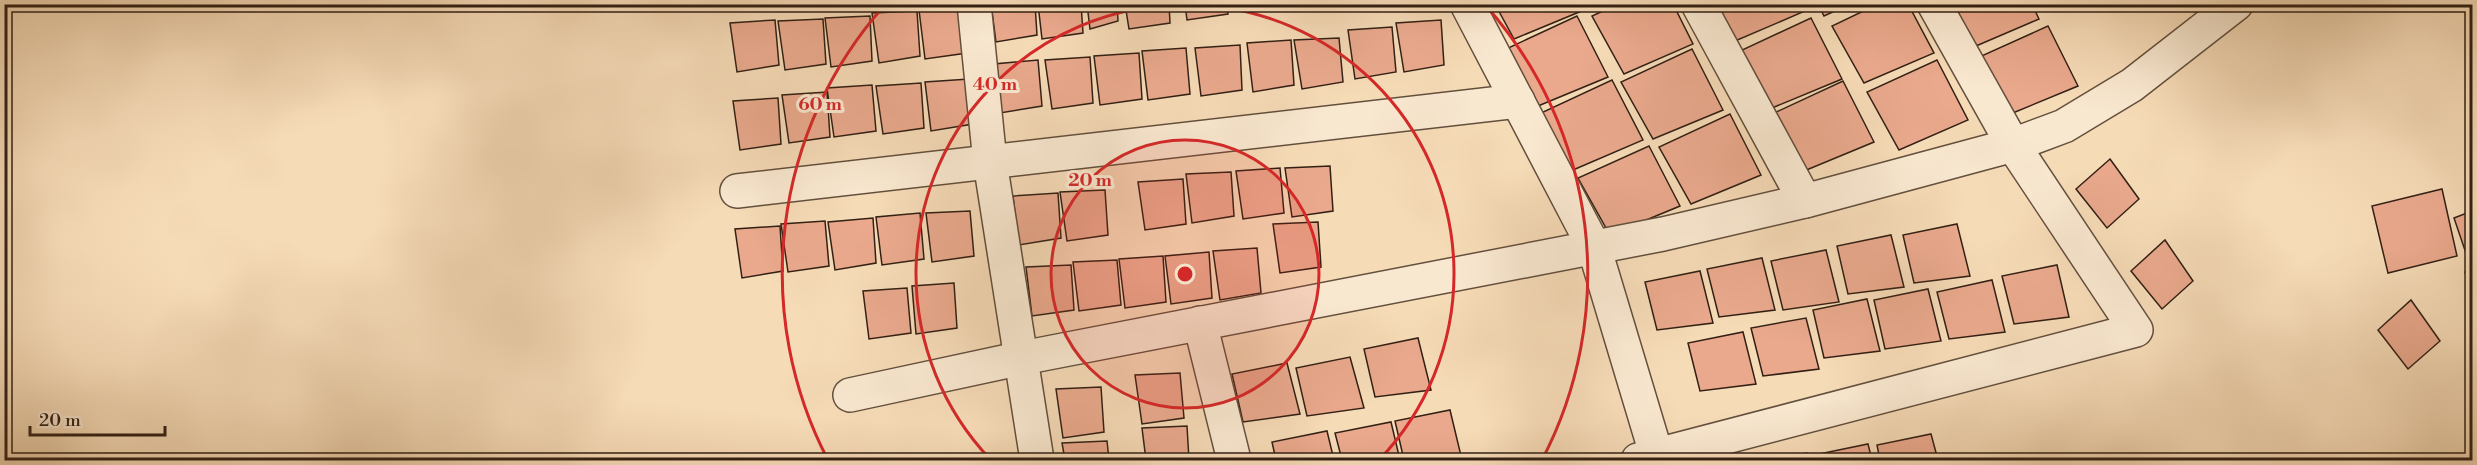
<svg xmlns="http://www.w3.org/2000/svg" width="2477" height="465" font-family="'Libre Bodoni',serif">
	<rect width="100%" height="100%" fill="#f6dbb7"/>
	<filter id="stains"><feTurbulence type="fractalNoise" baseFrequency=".00333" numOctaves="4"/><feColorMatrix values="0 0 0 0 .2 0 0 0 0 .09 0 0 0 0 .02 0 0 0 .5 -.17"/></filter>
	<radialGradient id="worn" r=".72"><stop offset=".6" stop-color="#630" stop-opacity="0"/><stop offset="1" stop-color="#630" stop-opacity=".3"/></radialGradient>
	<g fill="#eaa98d" stroke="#322014" stroke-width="1.5">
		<polygon points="991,4 1035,4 1037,35 996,42"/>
		<polygon points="1038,4 1081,4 1083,33 1042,39"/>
		<polygon points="1087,4 1117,4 1118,21 1090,29"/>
		<polygon points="1125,4 1169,4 1170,23 1129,29"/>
		<polygon points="1185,4 1227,4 1228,14 1187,20"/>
		<polygon points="1495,4 1581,4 1584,10 1514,39"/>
		<polygon points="1618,4 1673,4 1693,44 1624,74 1592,16"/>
		<polygon points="1715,4 1801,4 1805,11 1735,41"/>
		<polygon points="1818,4 1850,4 1824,16"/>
		<polygon points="1878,4 1908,4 1934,53 1864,83 1832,26"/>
		<polygon points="1945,4 2032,4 2039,19 1969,49"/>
		<polygon points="963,8 967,53 925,59 919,10"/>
		<polygon points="917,11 920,56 879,63 872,13"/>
		<polygon points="870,16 872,61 831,67 825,18"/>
		<polygon points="1577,16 1608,77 1538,106 1506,49"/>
		<polygon points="1811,18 1842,79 1772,108 1740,51"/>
		<polygon points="823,19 826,64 785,70 778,21"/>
		<polygon points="775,20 779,65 737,72 730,23"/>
		<polygon points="1441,20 1444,65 1404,72 1396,23"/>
		<polygon points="2048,26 2078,86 2008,115 1977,58"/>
		<polygon points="1392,27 1396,72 1355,79 1348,30"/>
		<polygon points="1339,38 1343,82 1302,89 1294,40"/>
		<polygon points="1291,40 1294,85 1253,92 1247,43"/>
		<polygon points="1240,45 1242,90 1201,96 1195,48"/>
		<polygon points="1186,48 1190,94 1148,100 1142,51"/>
		<polygon points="1692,49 1723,110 1653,139 1621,82"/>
		<polygon points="1139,53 1142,99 1100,105 1094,56"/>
		<polygon points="1090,57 1093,103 1052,109 1045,60"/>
		<polygon points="1038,60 1042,106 1000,113 994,64"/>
		<polygon points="1937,60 1968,120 1899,150 1867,92"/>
		<polygon points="969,79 973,124 931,131 925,82"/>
		<polygon points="1612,80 1643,140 1573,170 1541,113"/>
		<polygon points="1843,81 1874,142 1804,171 1772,114"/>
		<polygon points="921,83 924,128 883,134 876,86"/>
		<polygon points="872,85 876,131 834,137 827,88"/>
		<polygon points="827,92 830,137 789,143 782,95"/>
		<polygon points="778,98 781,144 740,150 733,101"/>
		<polygon points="1730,114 1761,175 1691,204 1659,147"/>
		<polygon points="1649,146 1680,206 1610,235 1578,178"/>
		<polygon points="2110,159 2139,199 2107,228 2076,189"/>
		<polygon points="1330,166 1333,211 1292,217 1285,168"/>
		<polygon points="1280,168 1284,213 1243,219 1236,171"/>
		<polygon points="1231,172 1234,216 1192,223 1186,174"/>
		<polygon points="1183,179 1186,224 1145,230 1138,182"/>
		<polygon points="2442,189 2457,256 2388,273 2372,206"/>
		<polygon points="1105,190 1108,235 1067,241 1060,192"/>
		<polygon points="1058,193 1061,238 1019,245 1013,196"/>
		<polygon points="970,211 974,256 932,262 926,213"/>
		<polygon points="2472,211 2472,267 2471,268 2454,218"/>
		<polygon points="920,213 924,259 882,265 876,217"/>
		<polygon points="873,218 876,263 835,270 828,222"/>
		<polygon points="825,221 829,266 788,272 781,224"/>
		<polygon points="1318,222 1321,267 1280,273 1273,224"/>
		<polygon points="1957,224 1970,276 1914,283 1903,235"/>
		<polygon points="780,226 783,271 742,278 735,229"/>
		<polygon points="1891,235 1904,287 1848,294 1837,246"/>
		<polygon points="2165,240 2193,281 2162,309 2131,271"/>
		<polygon points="1257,248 1261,293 1220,300 1213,251"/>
		<polygon points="1826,250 1839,302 1783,310 1771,261"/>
		<polygon points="1209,252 1212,298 1171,304 1165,256"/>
		<polygon points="1163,256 1166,302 1125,308 1119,259"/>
		<polygon points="1762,258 1775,310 1719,317 1707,269"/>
		<polygon points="1117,260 1121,305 1079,311 1073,262"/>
		<polygon points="1071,265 1074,310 1032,316 1026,267"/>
		<polygon points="2057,265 2069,317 2014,324 2002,276"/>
		<polygon points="2472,270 2472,295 2465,272"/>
		<polygon points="1700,271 1713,323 1657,330 1645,282"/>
		<polygon points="1992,280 2005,332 1949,339 1937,292"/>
		<polygon points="954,283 957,328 916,334 912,286"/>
		<polygon points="907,288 911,333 869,339 863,291"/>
		<polygon points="1928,289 1941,341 1885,349 1874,300"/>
		<polygon points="1867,299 1880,351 1824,358 1813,310"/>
		<polygon points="2411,300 2440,341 2408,369 2378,330"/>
		<polygon points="1806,318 1819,369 1763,376 1751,328"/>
		<polygon points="1743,332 1756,384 1700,391 1688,343"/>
		<polygon points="1418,338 1431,390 1375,397 1364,349"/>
		<polygon points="1350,357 1364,408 1307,416 1296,368"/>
		<polygon points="1287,363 1300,414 1243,422 1232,374"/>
		<polygon points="1180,373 1184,418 1142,424 1135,375"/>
		<polygon points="1101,387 1104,432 1063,438 1056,389"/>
		<polygon points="1450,410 1462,460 1404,460 1395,421"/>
		<polygon points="1391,422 1400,460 1342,460 1335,433"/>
		<polygon points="1187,426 1189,460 1146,460 1142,428"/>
		<polygon points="1327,431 1334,460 1276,460 1272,442"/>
		<polygon points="1931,434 1938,460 1880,460 1877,445"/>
		<polygon points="1107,441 1109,460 1065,460 1062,443"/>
		<polygon points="1868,444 1872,460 1815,460 1814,455"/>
		<polygon points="1807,453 1809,460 1768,460"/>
	</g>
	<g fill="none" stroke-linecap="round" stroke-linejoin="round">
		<g stroke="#634f3d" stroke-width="36">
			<g id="street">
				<polyline points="974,4 990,162 1037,460"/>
				<polyline points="1467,4 1594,247 1658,460"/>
				<polyline points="1698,4 1805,201"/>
				<polyline points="737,191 1518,101"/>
				<polyline points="1200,323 1234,460"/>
				<polyline points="850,395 1022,358 1663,234 1805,201 2013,145 2064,126 2132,85 2236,4"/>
				<polyline points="1638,460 2136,330 2013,145 1934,4"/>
			</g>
		</g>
		<use href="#street" stroke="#f9e8d0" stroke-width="33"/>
	</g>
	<circle cx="1185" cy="274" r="134" fill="#d62828" fill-opacity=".12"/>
	<g fill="none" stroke="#d62828" stroke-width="3">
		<circle cx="1185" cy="274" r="134"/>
		<path d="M990 459A269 269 0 1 1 1380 459"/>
		<path d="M828 460A403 403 0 0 1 883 7M1487 7A403 403 0 0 1 1542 460"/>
	</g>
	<circle cx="1185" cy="274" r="9" fill="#d62828" stroke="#f9e8d0" stroke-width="3"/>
	<g font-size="18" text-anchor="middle" font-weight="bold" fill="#d62828" stroke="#f9e8d0" stroke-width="6" stroke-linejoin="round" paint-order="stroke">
		<text x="995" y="90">40 m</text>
		<text x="820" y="110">60 m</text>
		<text x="1090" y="186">20 m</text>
	</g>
	<rect width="2477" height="465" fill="none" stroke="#f6dbb7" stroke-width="24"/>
	<rect x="6" y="6" width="2465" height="453" fill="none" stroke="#322014" stroke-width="3"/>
	<rect x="12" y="12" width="2453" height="441" fill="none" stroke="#322014" stroke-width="1.5"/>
	<path d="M30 426v9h135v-9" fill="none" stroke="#322014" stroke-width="3"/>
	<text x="39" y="426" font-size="18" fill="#322014" stroke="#f9e8d0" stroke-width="4.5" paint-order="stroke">20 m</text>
	<rect width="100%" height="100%" filter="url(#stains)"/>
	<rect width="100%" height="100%" fill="url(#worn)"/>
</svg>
